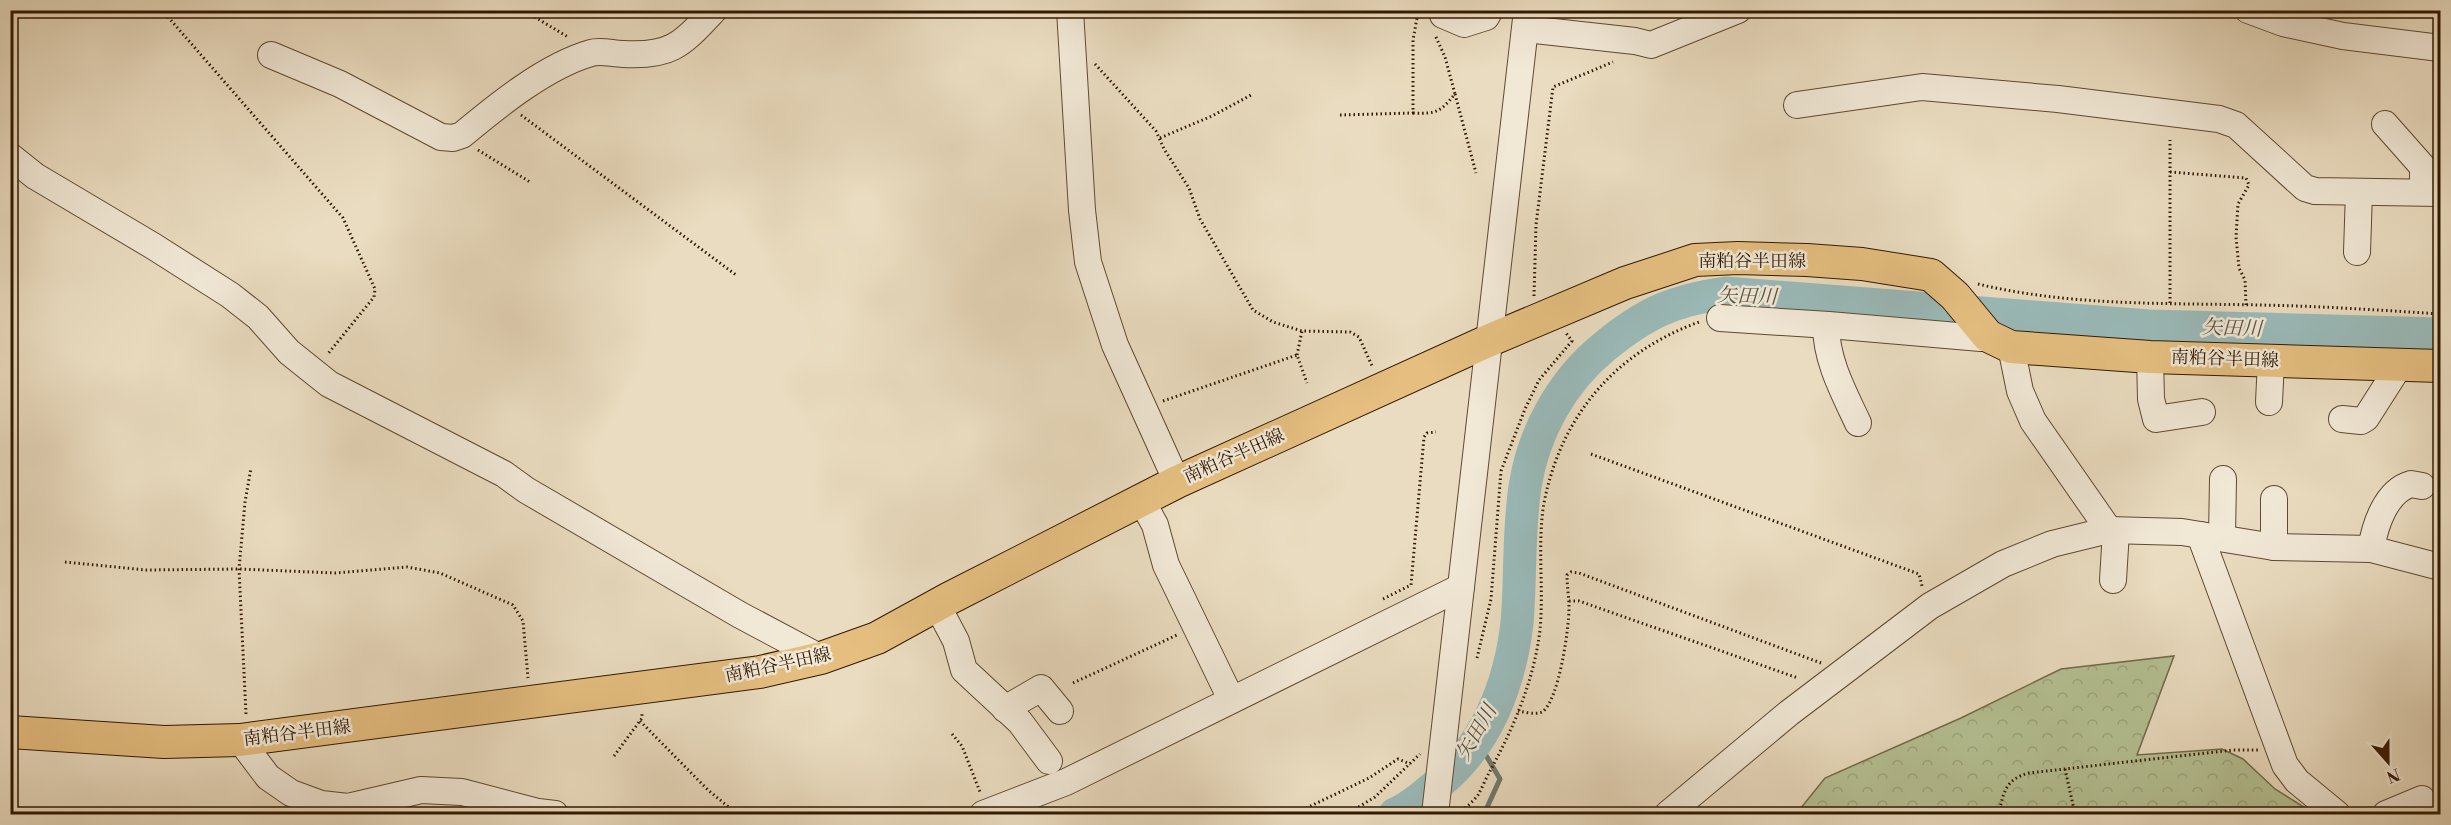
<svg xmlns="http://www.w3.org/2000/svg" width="2451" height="825" font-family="'Libre Bodoni','Noto Serif JP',serif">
	<defs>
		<pattern id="forest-crowns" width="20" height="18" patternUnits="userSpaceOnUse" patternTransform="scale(1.5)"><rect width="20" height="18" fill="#b5c194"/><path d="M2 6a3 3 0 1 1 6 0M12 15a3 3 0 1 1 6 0" fill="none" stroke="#9ca57e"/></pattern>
	</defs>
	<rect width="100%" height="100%" fill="#eadcc0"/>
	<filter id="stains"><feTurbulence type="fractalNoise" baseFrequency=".00333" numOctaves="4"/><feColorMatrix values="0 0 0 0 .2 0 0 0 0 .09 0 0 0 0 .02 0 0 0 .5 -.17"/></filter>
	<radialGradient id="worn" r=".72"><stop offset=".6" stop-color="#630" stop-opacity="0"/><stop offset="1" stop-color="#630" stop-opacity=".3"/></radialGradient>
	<polygon fill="url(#forest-crowns)" stroke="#736c4a" stroke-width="1.5" points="2174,656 2137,755 2222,749 2243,759 2275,789 2315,814 1796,814 1825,778 1961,718 2061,669"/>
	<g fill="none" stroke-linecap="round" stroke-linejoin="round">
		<polyline stroke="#70796f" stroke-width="5" points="1478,742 1500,779 1484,814"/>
		<path stroke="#9abab9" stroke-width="33" d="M1395 814C1412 807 1425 794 1439 783 1487 744 1510 684 1517 623 1521 578 1518 532 1525 487 1533 433 1562 381 1604 347 1645 313 1674 300 1726 293L2149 326 2440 334"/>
		<g stroke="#5f4930" stroke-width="28">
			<g id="minor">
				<polyline points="1070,10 1082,210 1088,262 1115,345 1177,482"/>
				<polyline points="1441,10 1443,15 1464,24 1486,17 1490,10"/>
				<polyline points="2248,10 2283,23 2343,36 2440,48"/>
				<polyline points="1526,29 1635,41 1651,45 1738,10"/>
				<path d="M271 55 340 84 441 137 453 138 462 135C498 105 546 66 591 53 601 50 613 54 623 54 672 57 682 44 714 10"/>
				<polyline points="1797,105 1922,87 2058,99 2219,119 2236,125 2305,188 2315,191 2440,193"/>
				<polyline points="2385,124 2423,167 2423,191"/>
				<polyline points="10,156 35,176 153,246 230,295 258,317 289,352 329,384 504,474 526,490 740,615 821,658"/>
				<polyline points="2357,252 2359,192"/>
				<polyline points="1720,318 1829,325 1981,338 1988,336"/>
				<path d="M1826 325C1826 360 1843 391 1858 423"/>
				<polyline points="2011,347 2020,391 2033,421 2109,530"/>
				<polyline points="2150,357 2151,399 2156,419 2202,412"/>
				<polyline points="2269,402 2271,361"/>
				<polyline points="2342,419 2361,421 2366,418 2396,371 2397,365"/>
				<polyline points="1142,501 1155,525 1166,565 1231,699"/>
				<polyline points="2200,535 2285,765 2297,781 2337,814"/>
				<polyline points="2222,537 2223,479"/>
				<polyline points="2274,547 2274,499"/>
				<path d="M2371 549C2375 525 2386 491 2411 484L2422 486"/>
				<polyline points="2113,580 2116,531"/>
				<polyline points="937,605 956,641 964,670 1020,722 1049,761"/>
				<polyline points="1005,709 1041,688 1060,711"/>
				<polyline points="240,740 268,777 291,793 321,804 348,807 421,790 462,792 538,812 555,814"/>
				<polyline points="983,814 1066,782 1461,587"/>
				<polyline points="1435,814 1527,10"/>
				<polyline points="1668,814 1789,713 1930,606 2003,564 2052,544 2109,530 2182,532 2274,547 2371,549 2440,567"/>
				<polyline points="2386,814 2422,799"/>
			</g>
		</g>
		<g stroke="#311800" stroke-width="34">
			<polyline id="major" points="10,732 164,742 240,740 760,672 821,658 877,638 948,599 1177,482 1490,340 1625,283 1695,260 1738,258 1807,260 1862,264 1931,275 1955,296 1988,336 2011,347 2150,357 2440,366"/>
		</g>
		<g stroke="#311800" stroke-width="3" stroke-dasharray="1.5 3" stroke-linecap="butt">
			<polyline points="162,10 343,218 375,289 374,297 327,355"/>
			<polyline points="523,10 568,37"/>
			<polyline points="913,14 970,10"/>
			<polyline points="1095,64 1156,131 1164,149 1189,188 1200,219 1253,310 1273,322 1302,331 1350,332 1359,337 1373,368"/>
			<polyline points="1455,94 1476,173"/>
			<path d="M1413 113C1437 114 1440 112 1455 94L1445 57 1435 35"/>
			<polyline points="521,115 736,275"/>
			<polyline points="1340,115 1413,113 1413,40 1417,18"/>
			<polyline points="1160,138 1212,116 1251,95"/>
			<polyline points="478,150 530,182"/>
			<polyline points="2170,172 2246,178 2249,185 2238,204 2236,237 2239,268 2245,280 2246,305"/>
			<path d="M1978 284C2069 306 2165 303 2259 305 2319 306 2380 310 2440 314"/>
			<polyline points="1534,296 1536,225 1553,87 1613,62"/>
			<polyline points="2170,303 2170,140"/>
			<polyline points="1297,355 1302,331"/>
			<polyline points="1163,401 1297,355 1307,383"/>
			<polyline points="1591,454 1919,574 1922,586"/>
			<polyline points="65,562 146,570 239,569 336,573 407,567 440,573 513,605 523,621 528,678"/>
			<polyline points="1383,599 1411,585 1424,437 1427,433 1436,432"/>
			<polyline points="1569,601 1579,601 1798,678"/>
			<polyline points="1477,658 1491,599 1501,471 1525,409 1539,380 1572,341 1566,333"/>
			<polyline points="1073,683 1177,635"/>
			<path d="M1518 711C1525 712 1535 715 1542 712 1559 701 1569 628 1569 608 1569 597 1567 586 1567 575L1571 572 1579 573 1821 663"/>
			<polyline points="246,714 239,569 245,502 251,468"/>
			<polyline points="640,721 708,790 737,814"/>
			<polyline points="952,734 962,746 980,792"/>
			<polyline points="614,756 642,718 642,713"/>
			<polyline points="2065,769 2075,814"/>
			<polyline points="1294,814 1369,778 1398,759 1410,764"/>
			<polyline points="1347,814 1375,797 1420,754"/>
			<path d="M1458 814C1465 808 1473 802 1478 795 1482 788 1486 778 1490 771 1514 727 1534 680 1540 630 1544 588 1537 544 1544 503 1561 415 1616 352 1699 322"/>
			<path d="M1999 814C2003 792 2006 779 2029 773L2233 750H2258"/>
		</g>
		<use href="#minor" stroke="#f1e8d6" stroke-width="26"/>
		<use href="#major" stroke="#e5be80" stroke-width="32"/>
	</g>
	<g text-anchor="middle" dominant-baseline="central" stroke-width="5" stroke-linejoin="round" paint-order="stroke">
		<g font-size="18" fill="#311800" stroke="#f1e8d6">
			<text x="1752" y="261">南粕谷半田線</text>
			<text transform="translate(2225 359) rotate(2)">南粕谷半田線</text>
			<text transform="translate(1234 456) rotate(-24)">南粕谷半田線</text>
			<text transform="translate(778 665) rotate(-12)">南粕谷半田線</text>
			<text transform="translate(297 733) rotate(-7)">南粕谷半田線</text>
		</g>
		<g font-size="20" font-style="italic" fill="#565141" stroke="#f1e8d6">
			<text transform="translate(1747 297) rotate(2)">矢田川</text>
			<text transform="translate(2232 329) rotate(2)">矢田川</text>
			<text transform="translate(1477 733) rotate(-60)">矢田川</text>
		</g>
	</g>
	<rect width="2451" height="825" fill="none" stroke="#eadcc0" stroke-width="36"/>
	<rect x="12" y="12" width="2427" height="801" fill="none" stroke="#311800" stroke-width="3"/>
	<rect x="18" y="18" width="2415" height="789" fill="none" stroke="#311800" stroke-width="1.5"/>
	<g transform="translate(2388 762) rotate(159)" stroke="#f1e8d6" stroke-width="4.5" paint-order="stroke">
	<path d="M0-4.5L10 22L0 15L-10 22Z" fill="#311800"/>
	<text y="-9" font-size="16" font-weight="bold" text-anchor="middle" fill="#311800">N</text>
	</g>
	<rect width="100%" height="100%" filter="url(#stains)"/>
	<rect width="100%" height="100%" fill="url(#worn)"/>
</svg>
